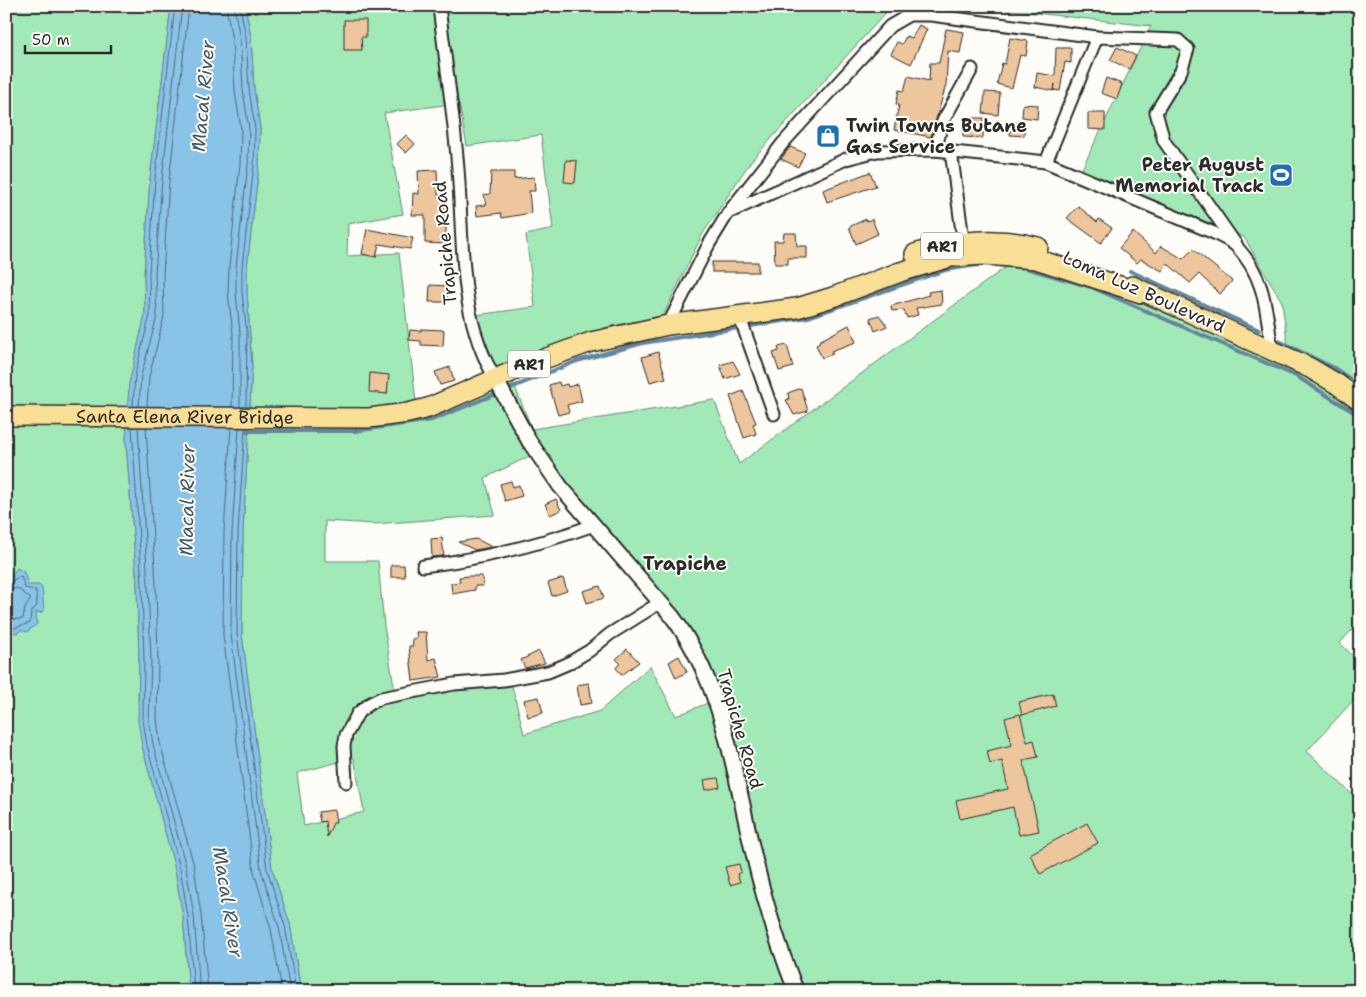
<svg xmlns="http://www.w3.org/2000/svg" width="1366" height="997" font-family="'Shantell Sans',sans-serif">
	<rect width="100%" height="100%" fill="#fdfcf7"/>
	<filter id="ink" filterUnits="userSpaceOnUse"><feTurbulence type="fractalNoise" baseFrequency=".02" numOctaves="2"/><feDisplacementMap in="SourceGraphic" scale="10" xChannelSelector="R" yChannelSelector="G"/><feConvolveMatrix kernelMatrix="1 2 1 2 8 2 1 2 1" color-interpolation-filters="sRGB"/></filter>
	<g filter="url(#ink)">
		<g fill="#a1eab8" stroke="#668a72" fill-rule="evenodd">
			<polygon points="6,6 171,6 150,179 144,274 145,315 129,384 126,442 137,585 139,661 138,700 142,746 175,869 183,917 189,991 14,991 6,977 6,835 11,835 6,826"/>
			<path d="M245 6H892L751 161 702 235 663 316 607 327 496 368 476 315 535 307 526 235 553 229 541 135 467 146 459 103 384 113 403 214 348 224 347 256 399 253 416 402 384 408 321 411V427L381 426 425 418 513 382 532 429 714 400 739 464 1014 261 1111 290 1179 319 1292 369 1334 392 1358 410 1360 621 1340 643 1360 663V693L1307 751 1360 802V991H301L290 924 272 869 242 634 243 533 252 366 247 292V267L259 166 260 128 254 89 251 37ZM540 451 685 621 720 698 676 716 650 666 600 711 524 734 509 674 395 692 384 626 378 561H325V521L374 524 495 515 485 478ZM354 758 364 812 304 826 297 773Z"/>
			<polygon points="972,6 1360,6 1360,388 1333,370 1288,347 1282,302 1244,237 1081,171 1151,26"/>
		</g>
		<g fill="#89c3e8" stroke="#63869c">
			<polygon points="171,6 245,6 251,37 254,89 260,128 259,166 247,267 247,292 252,366 243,533 242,634 272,869 290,924 301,991 189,991 183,917 175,869 142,746 138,721 139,660 137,585 126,442 129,384 145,315 144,274 150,179"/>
			<polygon points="17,568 24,572 28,585 39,585 42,588 44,610 41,613 36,612 37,624 27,632 21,630 17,633 6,631 6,581"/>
		</g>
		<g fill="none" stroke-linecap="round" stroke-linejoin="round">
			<g stroke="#516877" stroke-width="1">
				<polyline points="226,6 232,40 235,91 241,129 240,164 229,267 228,293 233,334 232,407"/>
				<polyline points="234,6 240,39 243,90 249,129 248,165 236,267 236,293 240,333 240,407"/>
				<polyline points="240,6 246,38 249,89 255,129 254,165 242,267 242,293 247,333 246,407"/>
				<polyline points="133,406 135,374 150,315 149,273 155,179 175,6"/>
				<polyline points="139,406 141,376 157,316 155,274 162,180 182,6"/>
				<polyline points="147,406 149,377 164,316 163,274 169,181 189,6"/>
				<polyline points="132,427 142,585 144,661 143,720 147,745 180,868 188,916 194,991"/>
				<polyline points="138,427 148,585 151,661 149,720 153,744 186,867 194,916 200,991"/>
				<polyline points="146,427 156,585 158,661 157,719 160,743 194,866 201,915 208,991"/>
				<polyline points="231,428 224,532 223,635 254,872 271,929 282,991"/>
				<polyline points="239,428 232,532 231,635 261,870 279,927 290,991"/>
				<polyline points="245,428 238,533 237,634 267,869 285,926 296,991"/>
				<polyline points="6,584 21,576 25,588 36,591 37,606 31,611 30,623 15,628 6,627"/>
				<polyline points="6,591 17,588 31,599 25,608 23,619 6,620"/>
			</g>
			<g stroke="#63869c" stroke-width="4">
				<polyline points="1130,271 1259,330"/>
				<polyline points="1279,341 1334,368 1360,386"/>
				<polyline points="246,431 355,431 432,420 577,361 643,343 808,317 945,270 984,264 1026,268 1091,287 1296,376 1360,416"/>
			</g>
		</g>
		<g fill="#eec69e" stroke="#2b2b2b">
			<polygon points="344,20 366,20 366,37 361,37 362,50 344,50"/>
			<polygon points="919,25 927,29 911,64 891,54 897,42 902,44 906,36 912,38"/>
			<polygon points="946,29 964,32 960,53 948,51 946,85 931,137 894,130 899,105 896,104 899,90 904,91 908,76 929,81 930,63 939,63"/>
			<polygon points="1010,38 1028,41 1026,56 1020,55 1012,88 997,84 1002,63 1005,64"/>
			<polygon points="1117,47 1136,56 1129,69 1110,60"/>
			<polygon points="1056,48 1071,48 1071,63 1065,62 1060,91 1054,90 1055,84 1054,91 1035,87 1037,73 1055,76"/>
			<polygon points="1106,78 1122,84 1117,99 1101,93"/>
			<polygon points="985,92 1000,93 998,115 983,113"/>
			<polygon points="1023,104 1038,105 1037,119 1022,117"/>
			<polygon points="1088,113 1105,113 1105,130 1088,129"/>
			<polygon points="969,118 984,118 983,138 963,137 963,126 969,126"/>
			<polygon points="1011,122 1025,123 1024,136 1010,135"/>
			<polygon points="406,135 415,144 406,153 397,144"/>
			<polygon points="790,147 805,153 798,167 781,159"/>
			<polygon points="566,160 577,161 575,183 564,182"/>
			<polygon points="437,170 438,195 445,195 444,223 446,223 446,244 425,243 425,215 412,215 413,193 419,194 418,171"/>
			<polygon points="491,172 514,172 514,179 534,177 535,191 529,191 531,213 502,218 501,213 477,216 476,206 486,205 484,195 490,194"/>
			<polygon points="870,172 876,186 827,202 823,190"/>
			<polygon points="1078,206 1097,222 1099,219 1112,228 1101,243 1067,218"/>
			<polygon points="866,219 867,221 872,219 878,234 856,244 849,227"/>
			<polygon points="367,229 413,238 410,249 379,244 376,257 362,254"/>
			<polygon points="1133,232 1156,253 1161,246 1183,259 1193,249 1232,281 1220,294 1199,274 1190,283 1167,263 1162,271 1141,259 1137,263 1119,248"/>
			<polygon points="784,233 796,233 797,246 807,246 807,258 788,258 788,264 775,264 774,241 783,241"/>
			<rect x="712" y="262" width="46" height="10"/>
			<polygon points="430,285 448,286 447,302 429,302"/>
			<polygon points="941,290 942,304 916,308 918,315 907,318 904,310 892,311 891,306 929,295 928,292"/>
			<polygon points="879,315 887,326 875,331 870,318"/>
			<polygon points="849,325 856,342 831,351 833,354 822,358 816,345 820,343 819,341"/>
			<polygon points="421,329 444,330 443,346 421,345 421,341 409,340 410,330 421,331"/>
			<polygon points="787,345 793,367 779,371 773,353 779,351 778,347"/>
			<polygon points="658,352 666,378 650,382 642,357"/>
			<polygon points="733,361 740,374 725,379 720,365"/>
			<polygon points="450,367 454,381 440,385 435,372"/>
			<polygon points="370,373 389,375 387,394 369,392"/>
			<polygon points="559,382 560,386 567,384 568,387 578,384 582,401 567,405 569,412 558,415 549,385"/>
			<polygon points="801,388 808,411 794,415 786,400 789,399 788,393"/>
			<polygon points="743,391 756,423 753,424 756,434 744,438 730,396"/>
			<polygon points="511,481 513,487 519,485 522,496 505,501 500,484"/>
			<polygon points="556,499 561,510 550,515 545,504"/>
			<polygon points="442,538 444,556 432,557 431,539"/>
			<polygon points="476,539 492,547 475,550 458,542"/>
			<polygon points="391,565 404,565 405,577 391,577"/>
			<polygon points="470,576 482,576 483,586 475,586 475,590 452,594 451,583 460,582 459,577"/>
			<polygon points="563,578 567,591 552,596 548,583"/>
			<polygon points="600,586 604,598 587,603 583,591"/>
			<polygon points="416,632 426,632 428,660 436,658 441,677 413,681 409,646 413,646 412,639 417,638"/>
			<polygon points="627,649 639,662 622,675 616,668 620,663 616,659"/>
			<polygon points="539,651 545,663 525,668 521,660"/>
			<polygon points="679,656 687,672 676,678 669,662"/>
			<polygon points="589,683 592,703 580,705 577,685"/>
			<polygon points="1053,694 1056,706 1022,715 1019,702"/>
			<polygon points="539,697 543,713 528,717 524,700"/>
			<polygon points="1020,714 1027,742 1034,740 1038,757 1023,760 1039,831 1019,835 1013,807 960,819 956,800 1008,789 1002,761 990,764 987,751 1012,745 1005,718"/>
			<polygon points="718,778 720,787 706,790 704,780"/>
			<polygon points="334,810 336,823 333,823 327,837 325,821 320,822 318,812"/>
			<polygon points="1087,823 1098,843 1040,874 1030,854"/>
			<polygon points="739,864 741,872 737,874 740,882 730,885 725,867"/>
		</g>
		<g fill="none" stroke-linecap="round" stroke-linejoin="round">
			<g stroke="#2b2b2b" stroke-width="15">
				<g id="minor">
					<path d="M439 6C445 60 454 115 458 169 464 241 457 315 496 380"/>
					<polyline points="935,150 943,121 972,69"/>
					<polyline points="951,151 964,246"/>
					<polyline points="1046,162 1097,37"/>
					<polyline points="728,213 783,143 890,26 909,15 931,15 1097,37 1178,40 1188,49 1181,71 1156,112 1164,141 1237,246"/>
					<polyline points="739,315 774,414"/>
					<path d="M668 325 709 244 728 213 846 159 877 151 935 150 1046 162 1214 233C1221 237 1232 241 1237 247 1266 278 1266 312 1272 350"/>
					<path d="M423 566C482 559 538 545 594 525"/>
					<polyline points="346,782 344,746 346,735 358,713 369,704 381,698 454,684 504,680 548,672 567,664 589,651 610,634 661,602"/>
				</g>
			</g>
			<g stroke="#2b2b2b" stroke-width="18">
				<path id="tertiary" d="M496 380 529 441 560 486 672 616C723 684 734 772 753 852 764 900 778 945 796 991"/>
			</g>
			<g stroke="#2b2b2b" stroke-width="22">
				<g id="trunk">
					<path d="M915 254C953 240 998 236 1038 247"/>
					<polyline points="1132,286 1310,368 1337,384 1360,401"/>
					<path id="s1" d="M6 416 369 418 408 413 428 408 530 364 591 342 668 325 797 308 833 297 900 272 951 257 985 255 1036 259 1141 293"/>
				</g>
			</g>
			<use href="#minor" stroke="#fdfcf7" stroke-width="11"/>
			<use href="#tertiary" stroke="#fdfcf7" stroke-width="14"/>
			<use href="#trunk" stroke="#f9df96" stroke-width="19"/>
		</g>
	</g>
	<defs>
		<g id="shop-square" transform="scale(1.25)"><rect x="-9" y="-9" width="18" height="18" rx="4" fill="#1f6fb2" stroke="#fdfcf7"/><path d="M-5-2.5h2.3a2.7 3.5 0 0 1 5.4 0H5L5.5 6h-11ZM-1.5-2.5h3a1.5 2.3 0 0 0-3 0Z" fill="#fff"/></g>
		<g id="stadium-square" transform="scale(1.25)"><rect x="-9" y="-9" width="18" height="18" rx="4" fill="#1f6fb2" stroke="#fdfcf7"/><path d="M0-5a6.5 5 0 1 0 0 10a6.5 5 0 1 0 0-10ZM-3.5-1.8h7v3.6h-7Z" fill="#fff"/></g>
	</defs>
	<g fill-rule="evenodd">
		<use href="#shop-square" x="828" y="136"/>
		<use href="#stadium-square" x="1281" y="175"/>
	</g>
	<g text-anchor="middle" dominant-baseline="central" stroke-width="4" stroke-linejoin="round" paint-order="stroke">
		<g fill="#fdfcf7" stroke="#6a6a68" stroke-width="1">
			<rect x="921" y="232.5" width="42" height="27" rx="4"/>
			<rect x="508" y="350.5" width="42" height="27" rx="4"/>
		</g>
		<g font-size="16" font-weight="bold" fill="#2b2b2b">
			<text x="942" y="246">AR1</text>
			<text x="529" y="364">AR1</text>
		</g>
		<g font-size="18" font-weight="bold" fill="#2b2b2b" stroke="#fdfcf7" text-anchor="start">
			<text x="846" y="126">Twin Towns Butane<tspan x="846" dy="21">Gas Service</tspan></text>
			<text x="1264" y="165" text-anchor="end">Peter August<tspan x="1264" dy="21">Memorial Track</tspan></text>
		</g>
		<g font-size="18" fill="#2b2b2b" stroke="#fdfcf7">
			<text transform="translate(445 243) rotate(-95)">Trapiche Road</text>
			<text transform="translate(1144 292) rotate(24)">Loma Luz Boulevard</text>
			<text stroke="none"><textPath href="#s1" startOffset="179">Santa Elena River Bridge</textPath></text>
			<text transform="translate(740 729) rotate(74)">Trapiche Road</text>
		</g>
		<g font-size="19" font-style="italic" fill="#475964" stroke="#fdfcf7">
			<text transform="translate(203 96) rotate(-85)">Macal River</text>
			<text transform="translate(187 500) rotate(-89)">Macal River</text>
			<text transform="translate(228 902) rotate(81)">Macal River</text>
		</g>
		<g font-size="19" font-weight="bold" fill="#2b2b2b" stroke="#fdfcf7">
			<text x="685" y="563">Trapiche</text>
		</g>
	</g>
	<rect width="1366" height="997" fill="none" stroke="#fdfcf7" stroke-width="25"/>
	<rect x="12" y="12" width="1341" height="972" fill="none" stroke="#2b2b2b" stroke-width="2" filter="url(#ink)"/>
	<path d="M25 45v8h86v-8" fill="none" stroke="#2b2b2b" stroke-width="2.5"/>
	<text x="32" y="45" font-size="15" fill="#2b2b2b" stroke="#fdfcf7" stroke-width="4" paint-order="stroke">50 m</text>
</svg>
